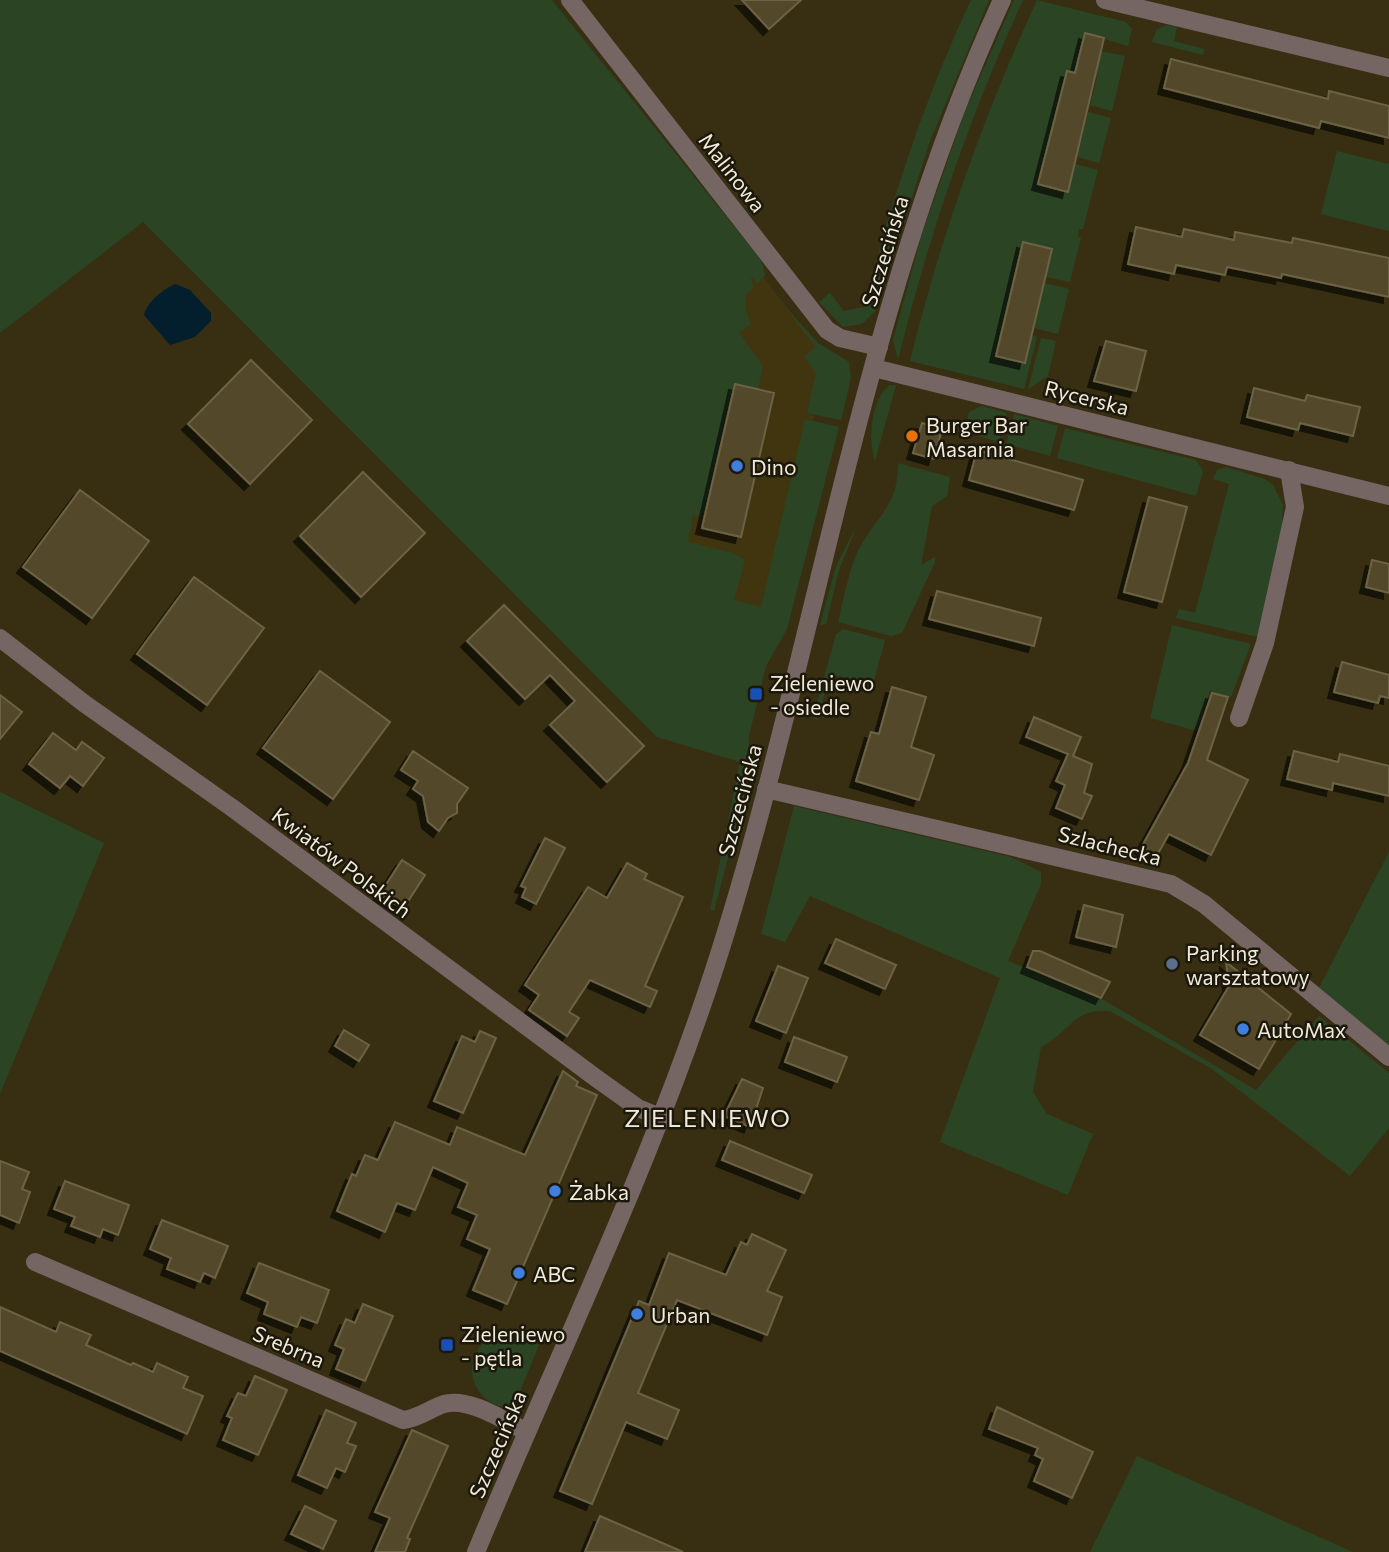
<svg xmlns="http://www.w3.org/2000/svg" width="1389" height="1552" font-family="Commissioner,sans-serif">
	<defs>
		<filter id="shadow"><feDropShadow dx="-6" dy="6" stdDeviation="0" flood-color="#0009"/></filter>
	</defs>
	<rect width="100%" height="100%" fill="#382f12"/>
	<polygon fill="#413510" points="750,260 820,350 825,378 760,609 674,589"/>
	<g fill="#2b4524">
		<path d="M0 0H552L753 250 762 262 765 275 757 284 753 278 750 279 754 286C740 299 745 309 751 324L739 333 763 366 758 389 735 384 704 517 693 515 688 542 733 553 745 560 734 600 761 607 805 419 839 427 787 629 766 666 761 686 756 685 752 697 758 699 749 736 748 783 714 911 710 910 740 762 657 737 143 222 0 333Z"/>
		<path d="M971 0H989L930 141 876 310 862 324 843 327 819 302 830 293 844 311 864 307C891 202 924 99 971 0Z"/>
		<path d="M1014 0H1023C969 117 929 235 898 360L893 340 922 234 965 111Z"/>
		<path d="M1037 0 1126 22 1132 29 1128 46 1084 33 1081 47 1125 56 1112 111 1090 105 1097 78 1067 71 1038 184 1068 192 1075 164 1098 170 1083 229H1079L1078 237 1081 238 1070 282 1046 277 1052 249 1022 242 996 356 1026 363 1032 335 1037 337 1024 389 910 361C941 236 983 117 1037 0Z"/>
		<polygon points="1167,25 1177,27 1174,41 1204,49 1203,55 1152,42 1157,29"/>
		<polygon points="1088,112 1111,118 1099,163 1077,157"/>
		<polygon points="1337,151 1389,164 1389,231 1321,214"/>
		<polygon points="1045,283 1069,289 1058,334 1034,328"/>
		<polygon points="780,301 818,343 849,362 851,378 841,420 807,413 816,373 804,357 816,347"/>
		<polygon points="1041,338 1056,341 1048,376 1028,389"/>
		<path d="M890 385H896L875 461C868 442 870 398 890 385Z"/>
		<polygon points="982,406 1007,413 999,442 965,432 969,412"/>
		<polygon points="1014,414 1058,426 1050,456 1006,444"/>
		<polygon points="1065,428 1196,460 1203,471 1196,496 1057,458"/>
		<path d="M898 463 950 477 947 496 932 506 921 565 935 557V562L902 633 891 636 838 622C844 598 848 572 859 549 878 513 898 508 898 463Z"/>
		<polygon points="1226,467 1265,479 1273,485 1283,505 1282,526 1258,637 1176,618 1179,609 1195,613 1229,484 1213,479 1217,470"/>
		<polygon points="857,525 839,570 826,624 820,625 836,566"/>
		<polygon points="1172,625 1251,644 1231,697 1210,691 1197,731 1150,718"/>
		<polygon points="843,629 885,640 873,684 830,674 817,720 813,718 836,634"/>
		<polygon points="0,792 104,843 0,1094"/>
		<path d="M794 806 1011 857 1041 872V884L1008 961 1102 999 1256 1090 1319 1016 1389 1073V1128L1350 1176 1212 1069 1110 1011C1072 1008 1071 1032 1041 1047L1033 1092 1047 1114 1093 1134 1068 1195 940 1142 1000 978 810 896 785 942 761 934Z"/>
		<polygon points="1389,852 1389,1045 1319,988"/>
		<path d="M512 1331 524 1333 539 1345 513 1408C459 1406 458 1335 512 1331Z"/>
		<polygon points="1137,1456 1353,1552 1090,1552"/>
	</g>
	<path fill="#031f2e" d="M176 284 190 290 211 313V321L195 337 170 345 144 315C147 302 164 288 176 284Z"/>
	<g fill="#52482b" stroke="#6c6244" stroke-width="2" filter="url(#shadow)">
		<polygon points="742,0 801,0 769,29"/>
		<polygon points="1085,33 1104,38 1068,192 1038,184 1067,71 1075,73"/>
		<polygon points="1171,59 1328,99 1329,91 1389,106 1389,138 1321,121 1319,128 1164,88"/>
		<polygon points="1136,227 1182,237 1184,229 1234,240 1235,232 1292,243 1293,238 1389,258 1389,297 1282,274 1281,278 1227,267 1225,275 1176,265 1174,274 1128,264"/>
		<polygon points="1023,242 1052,249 1025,363 996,356"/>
		<polygon points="1106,341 1146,351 1136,391 1094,381"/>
		<polygon points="251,360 312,420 250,484 188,424"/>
		<polygon points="735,384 774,393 741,537 702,528"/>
		<polygon points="1254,388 1305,401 1307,395 1360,407 1353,436 1300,423 1298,430 1247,417"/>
		<polygon points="922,423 942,429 934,459 913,453"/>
		<polygon points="977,450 1083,480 1074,510 969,480"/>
		<polygon points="363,472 425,533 361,597 300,536"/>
		<polygon points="80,490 149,541 92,618 23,567"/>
		<polygon points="1149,497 1187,507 1162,602 1124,592"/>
		<polygon points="1372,560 1389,564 1389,593 1366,587"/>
		<polygon points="194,577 264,628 207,705 137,654"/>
		<polygon points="937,591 1041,618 1034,646 929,619"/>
		<polygon points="504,605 644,746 607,782 550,725 575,701 550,675 525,699 467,641"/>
		<polygon points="1342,662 1389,675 1389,698 1380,696 1378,703 1334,692"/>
		<polygon points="320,671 390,722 333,799 263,748"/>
		<polygon points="892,687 926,697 911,747 934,755 919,800 856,781 871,732 879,734"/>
		<polygon points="1212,693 1228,697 1207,760 1248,780 1211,855 1169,834 1156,857 1141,848 1188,763"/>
		<polygon points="0,695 22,712 0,739"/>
		<polygon points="1034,717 1081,737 1073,756 1092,764 1084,793 1092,796 1082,819 1056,808 1065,785 1056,781 1068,754 1026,737"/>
		<polygon points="53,733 76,750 82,742 104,758 83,786 70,776 60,788 29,764"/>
		<polygon points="413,751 468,788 457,804 457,813 448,818 439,831 428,822 423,796 413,789 418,781 401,770"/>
		<polygon points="1294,751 1338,762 1340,754 1389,766 1389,796 1333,783 1332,790 1287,779"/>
		<polygon points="545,838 565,848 536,904 522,897 526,888 521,886"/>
		<polygon points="402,860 425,875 403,909 380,894"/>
		<polygon points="627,863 647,874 644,879 683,897 645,986 657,991 650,1007 590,980 569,1012 579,1018 567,1036 529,1010 539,995 525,985 588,887 607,898"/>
		<polygon points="1084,905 1123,915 1116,947 1076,937"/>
		<polygon points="836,939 896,965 885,989 825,963"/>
		<polygon points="1033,951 1040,951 1110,982 1101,998 1027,967"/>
		<polygon points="1226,962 1291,1014 1259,1069 1200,1035 1229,986"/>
		<polygon points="778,966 808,978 786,1033 756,1021"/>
		<polygon points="344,1030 369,1045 359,1061 335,1046"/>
		<polygon points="480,1031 496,1038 463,1113 434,1101 462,1036 475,1042"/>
		<polygon points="794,1037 847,1057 837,1082 785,1062"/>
		<polygon points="563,1071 578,1082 576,1086 597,1095 507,1304 473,1290 490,1249 467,1239 477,1215 458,1207 468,1183 433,1167 415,1210 397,1203 385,1232 337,1211 352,1174 356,1176 365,1155 378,1160 395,1122 450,1145 457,1127 525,1155"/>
		<polygon points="742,1079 763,1088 750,1127 724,1116"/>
		<polygon points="730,1141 812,1175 804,1193 722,1160"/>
		<polygon points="0,1161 29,1172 22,1189 30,1192 19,1223 0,1215"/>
		<polygon points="65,1181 129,1205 118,1235 103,1229 100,1237 71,1226 75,1217 54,1209"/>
		<polygon points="162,1220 228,1246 215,1278 204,1273 200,1282 167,1269 171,1258 150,1249"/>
		<polygon points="752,1234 786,1250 767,1291 782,1297 767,1335 677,1300 638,1393 679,1410 667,1439 626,1422 592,1504 560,1491 639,1301 649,1305 669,1253 726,1275 741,1242 747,1245"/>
		<polygon points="259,1263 329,1290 317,1323 301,1317 297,1327 264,1314 268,1302 247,1293"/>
		<polygon points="363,1304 393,1316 365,1381 336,1369 344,1349 335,1345 346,1319 355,1323"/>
		<polygon points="0,1307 56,1332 60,1322 91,1335 86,1345 131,1365 133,1363 153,1372 157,1363 188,1377 183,1388 203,1396 187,1434 0,1351"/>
		<polygon points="255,1376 287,1390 258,1455 223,1440 232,1418 227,1416 238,1393 246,1396"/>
		<polygon points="997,1407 1093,1452 1072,1498 1034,1481 1043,1459 1035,1455 1038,1448 989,1429"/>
		<polygon points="326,1410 356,1423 347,1443 356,1446 345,1472 336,1468 327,1488 298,1475"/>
		<polygon points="412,1430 448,1446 407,1538 410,1539 405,1552 375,1552 390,1518 375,1512"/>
		<polygon points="305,1506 336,1521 323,1549 291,1534"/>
		<polygon points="600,1516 683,1552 585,1552"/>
	</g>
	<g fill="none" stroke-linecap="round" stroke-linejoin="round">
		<g stroke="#766663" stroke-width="18">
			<polyline points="570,0 827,330 840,338 879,347"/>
			<polyline points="1105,0 1389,68"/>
			<polyline points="874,368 1389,496"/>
			<polyline points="0,638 85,704 231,807 596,1078 638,1108 660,1117"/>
			<polyline points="1239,718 1265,643 1295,507 1289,470"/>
			<polyline points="766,789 1171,884 1204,904 1389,1057"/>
			<path d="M35 1262 403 1420C420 1418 429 1409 444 1404 469 1397 505 1421 527 1432"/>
		</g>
		<path stroke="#766663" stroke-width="18" d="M476 1552C561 1347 661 1145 726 932 821 623 865 296 1002 0"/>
	</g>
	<circle fill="#e8710a" stroke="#1c180b" stroke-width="2.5" cx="912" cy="436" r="7"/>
	<g fill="#3f7fe0" stroke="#1c180b" stroke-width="2.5">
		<circle cx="737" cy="466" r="7"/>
		<circle cx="1243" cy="1029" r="7"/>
		<circle cx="555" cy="1191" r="7"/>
		<circle cx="519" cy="1273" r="7"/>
		<circle cx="637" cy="1314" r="7"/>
	</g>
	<g fill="#1a4fb4" stroke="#1c180b" stroke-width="2.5">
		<rect x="749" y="687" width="14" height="14" rx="3.5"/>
		<rect x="440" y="1338" width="14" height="14" rx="3.5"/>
	</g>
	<circle fill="#5c6f8a" stroke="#1c180b" stroke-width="2.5" cx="1172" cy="964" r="7"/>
	<g text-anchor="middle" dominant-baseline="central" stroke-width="5" stroke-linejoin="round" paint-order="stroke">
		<g font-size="21" fill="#efead9" stroke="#1c180b">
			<text transform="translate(733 172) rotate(52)">Malinowa</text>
			<text transform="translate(884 251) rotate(-73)">Szczecińska</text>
			<text transform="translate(1087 397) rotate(14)">Rycerska</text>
			<text transform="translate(739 800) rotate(-75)">Szczecińska</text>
			<text transform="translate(1110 845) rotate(14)">Szlachecka</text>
			<text transform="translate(342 862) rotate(37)">Kwiatów Polskich</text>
			<text transform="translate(289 1346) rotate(23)">Srebrna</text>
			<text transform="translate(497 1444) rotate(-67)">Szczecińska</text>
		</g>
		<g font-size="21" fill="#efead9" stroke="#1c180b" text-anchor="start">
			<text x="926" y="424">Burger Bar<tspan x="926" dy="24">Masarnia</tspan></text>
			<text x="751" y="466">Dino</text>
			<text x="770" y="682">Zieleniewo<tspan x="770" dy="24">- osiedle</tspan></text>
			<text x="1186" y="952">Parking<tspan x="1186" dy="24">warsztatowy</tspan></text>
			<text x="1257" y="1029">AutoMax</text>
			<text x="569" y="1191">Żabka</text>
			<text x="533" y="1273">ABC</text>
			<text x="651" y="1314">Urban</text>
			<text x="461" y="1333">Zieleniewo<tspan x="461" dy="24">- pętla</tspan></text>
		</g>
		<g font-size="24" letter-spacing="2" fill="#efead9" stroke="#1c180b">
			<text x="708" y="1117">ZIELENIEWO</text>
		</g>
	</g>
</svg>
